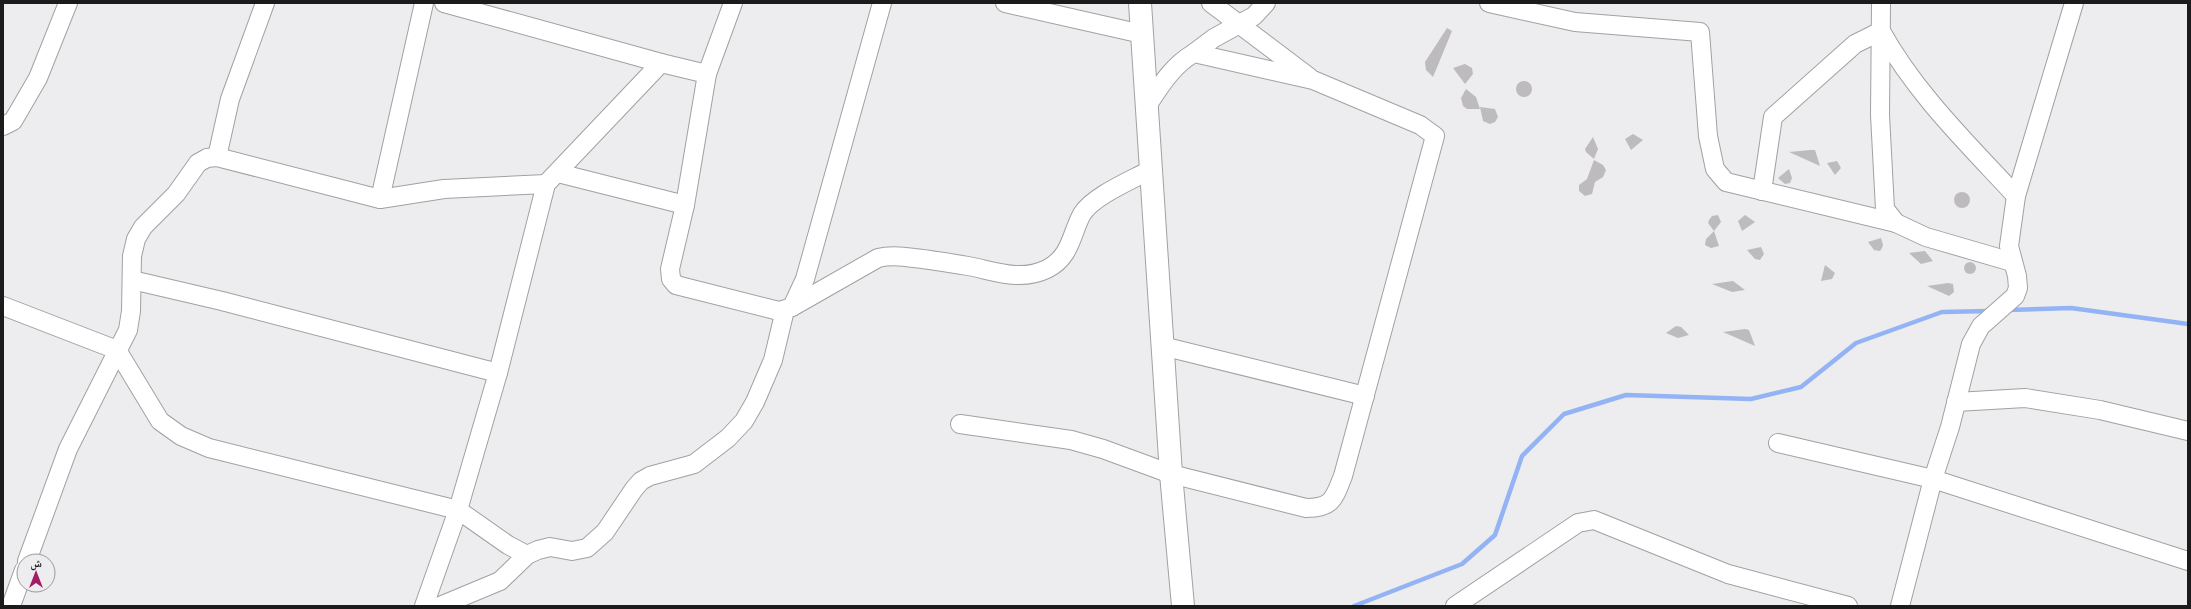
<svg xmlns="http://www.w3.org/2000/svg" width="2191" height="609" font-family="Quicksand,'Noto Naskh Arabic',sans-serif">
	<rect width="100%" height="100%" fill="#ededef"/>
	<g fill="none" stroke-linecap="round" stroke-linejoin="round">
		<g stroke="#94b3f4" stroke-width="4.5">
			<polyline points="2007,310 2071,308 2188,324"/>
			<polyline points="1354,606 1462,564 1495,535 1522,456 1564,414 1626,395 1751,399 1801,387 1856,343 1942,312 1989,311"/>
		</g>
	</g>
	<g fill="#bdbbbd">
		<polygon points="1447,28 1452,31 1433,77 1426,70 1425,62"/>
		<polygon points="1465,64 1472,68 1473,74 1465,84 1453,68"/>
		<circle cx="1524" cy="89" r="8"/>
		<polygon points="1466,89 1476,97 1480,109 1467,109 1463,106 1461,98"/>
		<polygon points="1480,107 1495,109 1498,117 1495,122 1490,124 1483,121"/>
		<polygon points="1633,134 1643,140 1631,150 1625,139"/>
		<polygon points="1593,137 1598,149 1594,159 1586,152 1585,149"/>
		<polygon points="1810,150 1815,150 1820,166 1789,152"/>
		<polygon points="1594,160 1603,165 1606,170 1603,177 1595,182 1592,194 1585,196 1579,191 1579,185 1587,179"/>
		<polygon points="1837,161 1841,168 1835,175 1827,163"/>
		<polygon points="1789,169 1792,178 1790,183 1785,184 1778,178"/>
		<circle cx="1962" cy="200" r="8"/>
		<polygon points="1718,215 1721,222 1714,231 1719,246 1711,248 1705,245 1706,239 1714,231 1708,223 1709,220 1712,216"/>
		<polygon points="1745,215 1755,222 1742,231 1738,221"/>
		<polygon points="1881,238 1883,245 1882,248 1880,251 1874,250 1868,242"/>
		<polygon points="1761,247 1764,254 1760,260 1755,259 1747,250"/>
		<polygon points="1925,251 1933,261 1921,264 1909,253"/>
		<circle cx="1970" cy="268" r="6"/>
		<polygon points="1825,265 1835,273 1832,279 1821,281"/>
		<polygon points="1733,281 1745,290 1732,292 1712,284"/>
		<polygon points="1948,283 1953,284 1954,292 1949,296 1927,286"/>
		<polygon points="1676,326 1681,327 1689,335 1678,338 1666,333"/>
		<polygon points="1745,329 1749,330 1755,346 1723,332"/>
	</g>
	<g fill="none" stroke-linecap="round" stroke-linejoin="round">
		<g stroke="#a1a1a3" stroke-width="20">
			<g id="minor">
				<polyline points="444,3 661,63"/>
				<polyline points="733,3 707,74 685,205 670,269 671,279 676,285 779,311 792,307 805,279 882,3"/>
				<polyline points="1005,3 1142,34"/>
				<polyline points="1211,3 1309,77"/>
				<polyline points="1489,3 1575,22 1700,32 1708,136 1715,169 1726,182 1896,223"/>
				<polyline points="1881,3 1880,115 1885,209 1896,223 1926,237 2012,262"/>
				<polyline points="1194,53 1214,38 1254,16 1266,3"/>
				<polyline points="3,126 13,121 38,78 68,3"/>
				<polyline points="217,157 230,99 265,3"/>
				<polyline points="558,173 685,205"/>
				<path d="M1762 191 1773 117 1855 44 1881 31C1916 94 1968 144 2016 196"/>
				<polyline points="380,199 424,3"/>
				<polyline points="132,280 222,301 498,373"/>
				<polyline points="3,306 117,350 160,421 181,436 209,448 458,510 508,545 527,555"/>
				<path d="M792 307 878 258C890 255 901 256 914 258 932 260 950 263 968 266 995 271 1020 282 1047 269 1071 257 1071 234 1082 214 1093 196 1132 180 1150 170"/>
				<polyline points="1162,346 1365,396"/>
				<polyline points="1956,402 2025,398 2100,410 2188,431"/>
				<path d="M960 424 1071 440 1103 449 1171 474 1306 508C1333 508 1334 498 1343 476L1435 136 1420 125 1313 80 1194 53C1172 66 1161 85 1147 106"/>
				<polyline points="1778,443 1933,479 2188,561"/>
				<polyline points="27,561 68,449 128,330 131,311 132,256 136,239 143,227 176,194 198,163 207,158 217,157 380,199 444,189 546,184"/>
				<polyline points="11,606 24,570"/>
				<polyline points="424,606 458,510 498,373 546,184 661,63 707,74"/>
				<polyline points="440,606 500,581 527,555 538,550 550,547 572,551 587,548 605,532 634,489 641,481 650,476 694,464 728,438 744,421 755,402 773,360 785,310"/>
				<polyline points="1455,606 1578,523 1594,520 1728,574 1848,606"/>
				<polyline points="1900,606 1933,479 1950,427 1971,344 1981,326 2015,296 2018,288 2017,276 2009,246 2016,196 2074,3"/>
			</g>
		</g>
		<g stroke="#a1a1a3" stroke-width="24">
			<polyline id="tertiary" points="1140,3 1171,474 1183,606"/>
		</g>
		<use href="#minor" stroke="#fff" stroke-width="18"/>
		<use href="#tertiary" stroke="#fff" stroke-width="22"/>
	</g>
	<rect width="2191" height="609" fill="none" stroke="#1b1b1c" stroke-width="8"/>
	<g transform="translate(36 573)"><circle r="19" fill="#ededef" stroke="#99999b"/>
	<path d="M0-3L7 15L0 10L-7 15Z" fill="#a41c65"/>
	<text y="-6" font-size="11" font-weight="bold" text-anchor="middle" fill="#1b1b1c">ش</text>
	</g>
</svg>
